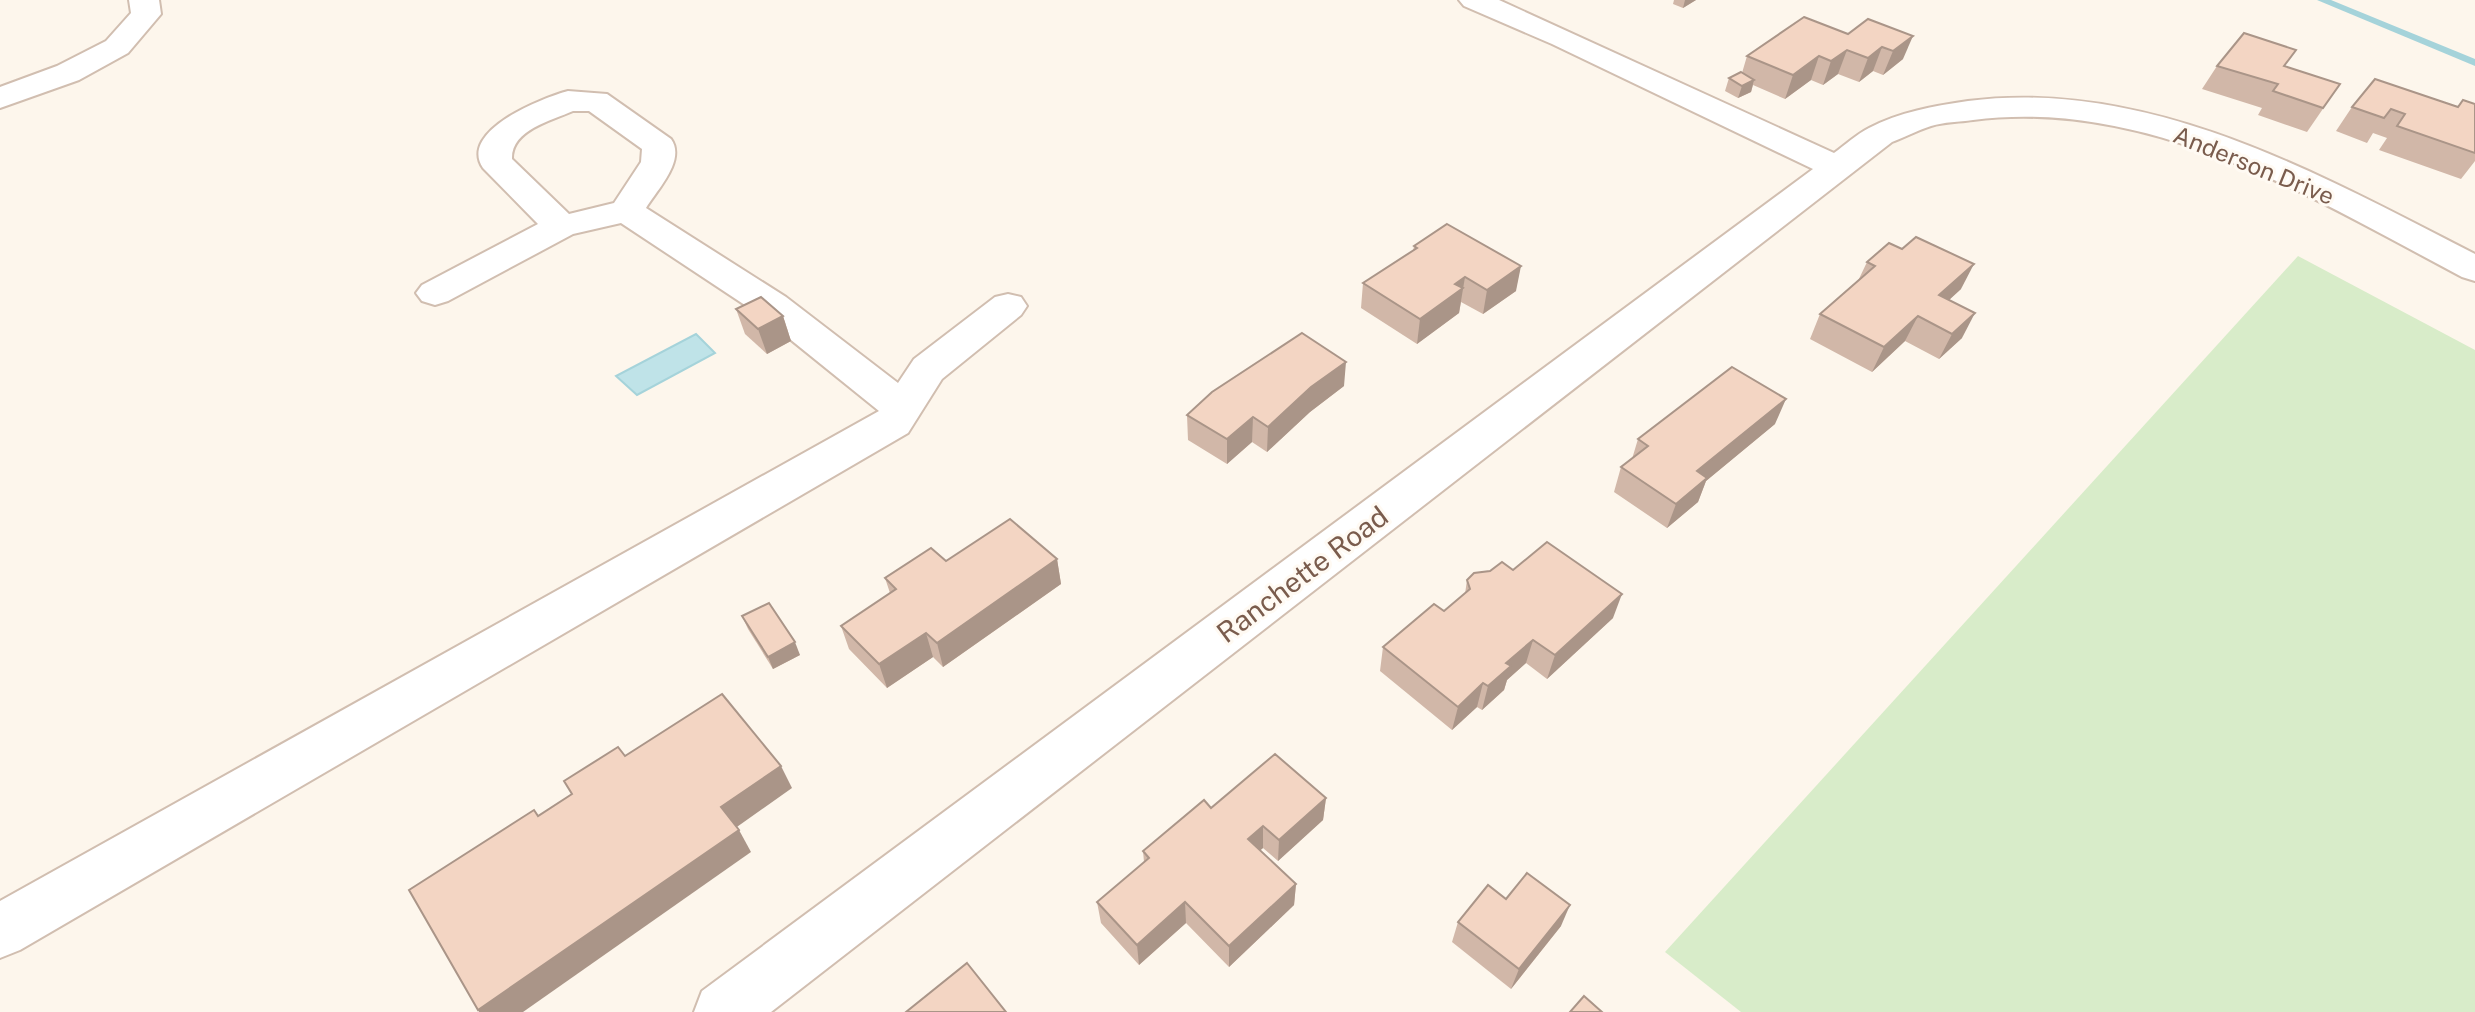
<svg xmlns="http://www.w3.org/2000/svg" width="2475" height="1012" font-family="'Public Sans',sans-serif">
	<rect width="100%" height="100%" fill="#fdf6ec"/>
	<polygon fill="#d8ecc9" points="2298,256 2475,350 2475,1012 1741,1012 1665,952"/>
	<polygon fill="#bfe3e8" stroke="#a5d3da" stroke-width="2" points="696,334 715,353 637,395 616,376"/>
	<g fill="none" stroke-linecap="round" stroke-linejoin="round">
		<polygon fill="#a5d3da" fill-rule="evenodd" points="2317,0 2331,0 2475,59 2475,66"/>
		<g stroke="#d1beb0" stroke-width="4">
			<g id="minor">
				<polygon points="129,0 159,0 161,14 128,53 79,80 0,108 0,87 57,66 106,41 131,13"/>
				<path d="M1459 0H1499L1834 153C1845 145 1857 134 1869 128 1899 112 1934 106 1968 101 2149 78 2319 174 2475 254V281L2462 277C2313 198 2149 97 1973 120 1959 122 1944 122 1931 126 1918 130 1905 137 1892 142L771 1012H694L702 991 1813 169 1552 44 1464 6Z"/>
				<path d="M568 91 607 94 671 139C686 160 658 189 646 208L786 297 898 383 914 359 995 297 1008 294 1021 297 1027 306 1021 315 942 379 908 433 20 950 0 958V901L879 411 760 315 621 223 573 234 448 301 435 305 422 301 416 293 422 285 538 224 483 168C458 131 542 98 568 91ZM573 111H589L642 149 641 162 614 203 569 214 512 159C511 130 551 121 573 111Z"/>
			</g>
		</g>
		<use href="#minor" fill="#fff" fill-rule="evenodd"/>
	</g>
	<g fill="#d1b7a8">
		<polygon points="1674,0 1696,0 1683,8 1673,4"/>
		<polygon points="1868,19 1903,59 1883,75 1873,71 1859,82 1838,74 1823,85 1811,80 1785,99 1753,85 1751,92 1738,98 1725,91 1729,78 1742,73 1747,56 1848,34"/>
		<polygon points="2217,66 2285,66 2340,84 2307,132 2258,115 2262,108 2202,89"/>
		<polygon points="2475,104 2475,161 2461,179 2379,150 2387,138 2373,133 2367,143 2336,131 2352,107 2458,107"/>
		<polygon points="1414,246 1516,291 1483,314 1461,302 1459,313 1417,344 1361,308 1363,283 1413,251"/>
		<polygon points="1867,262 1961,289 1949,300 1962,338 1939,359 1905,341 1872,372 1810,339 1820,314 1858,281"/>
		<polygon points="736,309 783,316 791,341 767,354 745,334"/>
		<polygon points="1344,386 1310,412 1267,452 1252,442 1227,464 1188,440 1187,415"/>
		<polygon points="1775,424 1706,481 1698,502 1667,528 1614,492 1621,467 1632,459 1638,439"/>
		<polygon points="1057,559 1061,584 943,667 933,657 887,688 849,649 841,626 890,593 885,578 946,561"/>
		<polygon points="1513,570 1613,618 1547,679 1526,663 1507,680 1504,690 1482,710 1477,707 1452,730 1380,671 1383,647 1444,611 1465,594 1467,580"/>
		<polygon points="742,616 800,655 773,669 748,629"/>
		<polygon points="1326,798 1323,820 1278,861 1263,848 1260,850 1296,884 1294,905 1229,967 1186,923 1139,965 1101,923 1097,902 1144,862 1143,851 1211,808"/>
		<polygon points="1506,899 1561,926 1511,989 1452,942 1458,922"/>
	</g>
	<g fill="#aa9588">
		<polygon points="1685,0 1696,0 1683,8"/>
		<polygon points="1913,36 1903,59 1883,75 1893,51"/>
		<polygon points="1882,47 1873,71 1859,82 1868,58"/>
		<polygon points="1847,50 1838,74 1823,85 1831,61"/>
		<polygon points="1819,56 1811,80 1785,99 1793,75"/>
		<polygon points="1754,80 1751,92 1738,98 1742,86"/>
		<polygon points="1974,264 1961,289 1927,320 1939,295"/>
		<polygon points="1521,266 1516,291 1483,314 1487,290"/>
		<polygon points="1465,277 1459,313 1417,344 1420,319 1455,284"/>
		<polygon points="1975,313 1962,338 1939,359 1952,334"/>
		<polygon points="783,316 791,341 767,354 758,329"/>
		<polygon points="1918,316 1905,341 1872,372 1884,347"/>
		<polygon points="1346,362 1344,386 1310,412 1267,452 1268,427 1311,387"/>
		<polygon points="1786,399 1775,424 1706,481 1698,502 1667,528 1676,504 1697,471"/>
		<polygon points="1253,417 1252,442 1227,464 1227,439"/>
		<polygon points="1057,559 1061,584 943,667 937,643"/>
		<polygon points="1622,594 1613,618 1547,679 1555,655"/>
		<polygon points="926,633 933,657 887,688 879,664"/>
		<polygon points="1533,640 1526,663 1507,680 1504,690 1482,710 1488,686 1506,663"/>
		<polygon points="795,642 800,655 773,669 768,657"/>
		<polygon points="1483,683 1477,707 1452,730 1458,707"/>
		<polygon points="781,766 792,788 734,829 721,807"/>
		<polygon points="1326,798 1323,820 1278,861 1279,840"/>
		<polygon points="1263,826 1263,848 1248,861 1248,839"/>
		<polygon points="739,830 751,852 523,1012 479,1012 478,1010"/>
		<polygon points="1296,884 1294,905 1229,967 1229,946"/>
		<polygon points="1185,902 1186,923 1139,965 1137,945"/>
		<polygon points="1570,905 1561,926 1511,989 1519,969"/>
	</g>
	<g fill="#f3d5c3" stroke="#aa9588" stroke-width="2">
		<polygon points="1804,17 1848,34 1868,19 1913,36 1893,51 1882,47 1868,58 1847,50 1831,61 1819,56 1793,75 1747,56"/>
		<polygon points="2244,33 2296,50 2284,66 2340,84 2323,108 2273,91 2278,84 2217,66"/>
		<polygon points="1741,72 1754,80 1742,86 1729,78"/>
		<polygon points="2375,79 2458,107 2463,100 2475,104 2475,153 2397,126 2405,114 2391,109 2384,118 2352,107"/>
		<polygon points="1447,224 1521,266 1487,290 1465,277 1455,284 1463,288 1420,319 1363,283 1417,248 1414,246"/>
		<polygon points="1916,237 1974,264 1939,295 1975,313 1952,334 1918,316 1884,347 1820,314 1875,266 1867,262 1889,243 1902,249"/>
		<polygon points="761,297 783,316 758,329 736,309"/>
		<polygon points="1302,333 1346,362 1311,387 1268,427 1253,417 1227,439 1187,415 1212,392"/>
		<polygon points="1732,367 1786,399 1697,471 1707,478 1676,504 1621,467 1648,446 1638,439"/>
		<polygon points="1010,519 1057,559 937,643 926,633 879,664 841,626 896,589 885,578 931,548 946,561"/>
		<polygon points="1547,542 1622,594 1555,655 1533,640 1506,663 1511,666 1488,686 1483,683 1458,707 1383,647 1434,604 1444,611 1470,589 1467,580 1474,573 1490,571 1502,562 1513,570"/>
		<polygon points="769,603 795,642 768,657 742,616"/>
		<polygon points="722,694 781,766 721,807 739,830 478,1010 409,890 534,810 538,816 572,794 564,781 618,747 625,756"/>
		<polygon points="1275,754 1326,798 1279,840 1263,826 1248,839 1296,884 1229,946 1185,902 1137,945 1097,902 1149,858 1143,851 1204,800 1211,808"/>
		<polygon points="1527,873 1570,905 1519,969 1458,922 1488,885 1506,899"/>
		<polygon points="967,963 1006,1012 906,1012"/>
		<polygon points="1584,996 1602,1012 1570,1012"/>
	</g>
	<g text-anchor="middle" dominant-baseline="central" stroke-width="6" stroke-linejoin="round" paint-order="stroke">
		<g font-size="24" fill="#7a5c4d" stroke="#fffaf3">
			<text transform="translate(2254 165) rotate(22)">Anderson Drive</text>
		</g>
		<g font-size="28" fill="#7a5c4d" stroke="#fffaf3">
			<text transform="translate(1302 574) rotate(-37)">Ranchette Road</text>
		</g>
	</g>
</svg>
